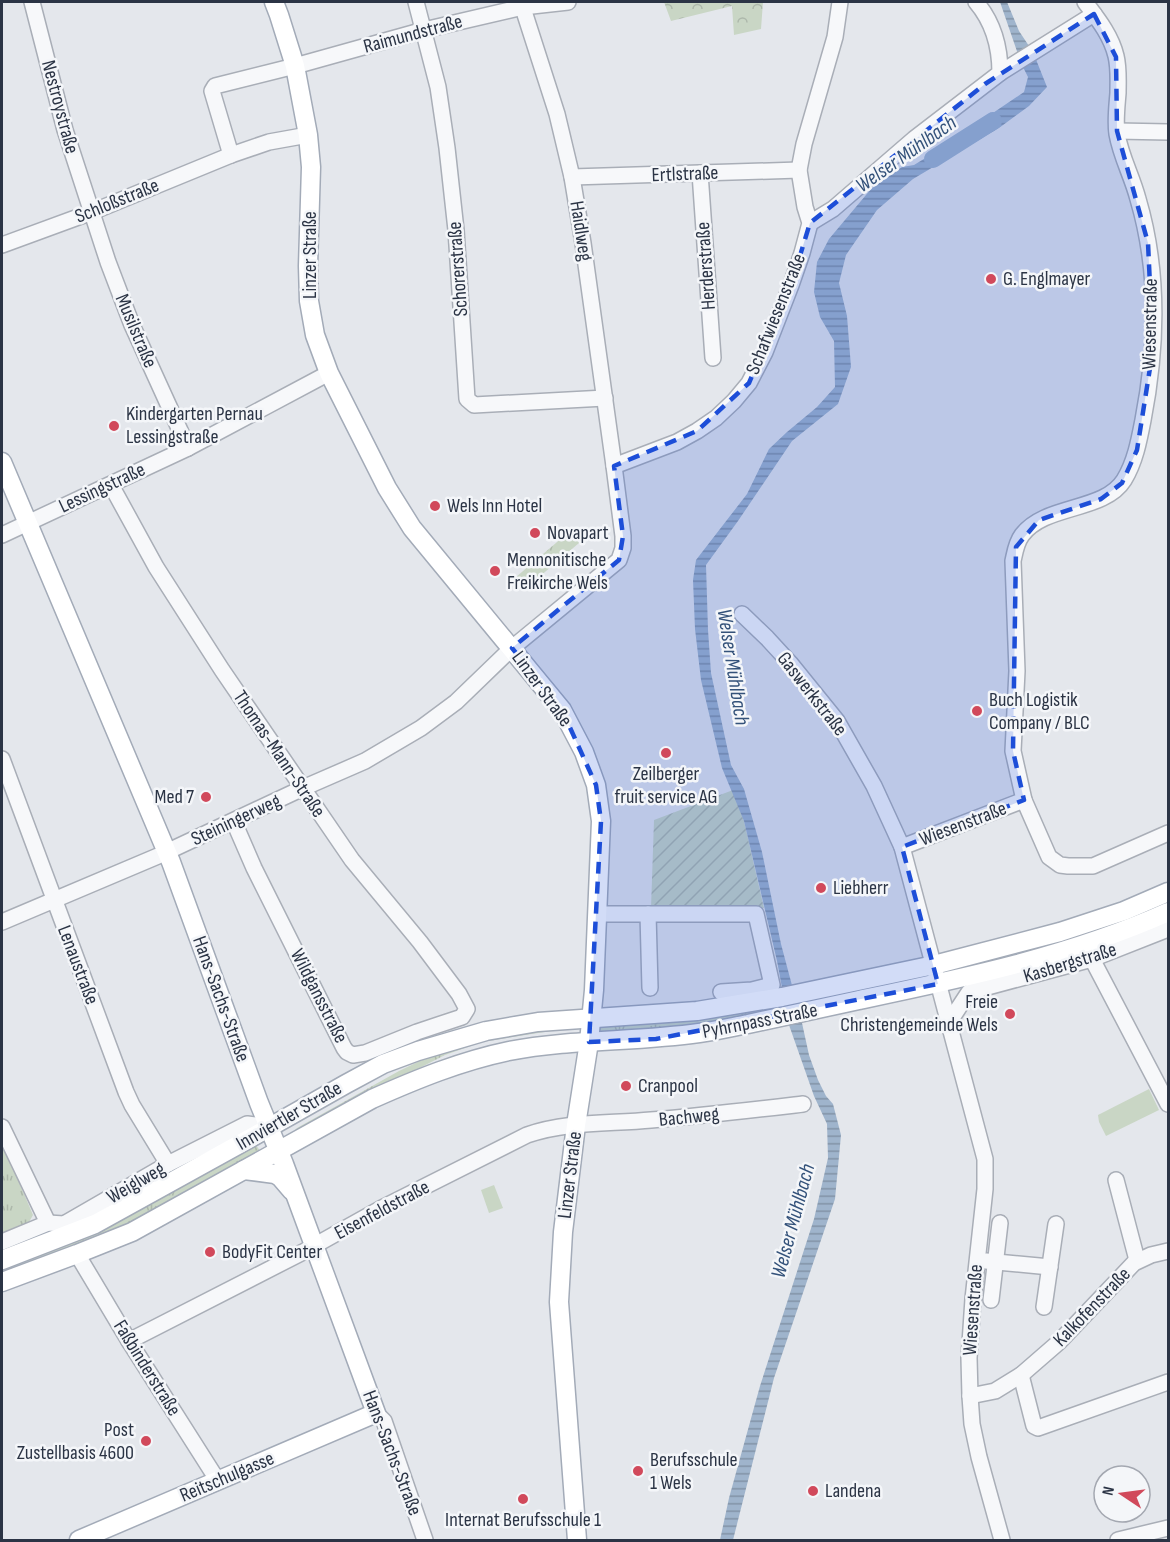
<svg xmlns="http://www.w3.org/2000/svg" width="1170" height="1542" font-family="'Sofia Sans Condensed',sans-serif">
	<defs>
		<pattern id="grass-tufts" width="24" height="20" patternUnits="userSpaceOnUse" patternTransform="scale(1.5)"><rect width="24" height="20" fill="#c9d6c5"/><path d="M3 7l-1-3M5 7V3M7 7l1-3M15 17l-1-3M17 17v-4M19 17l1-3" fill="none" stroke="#adb8ab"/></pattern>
		<pattern id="forest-crowns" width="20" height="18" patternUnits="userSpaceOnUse" patternTransform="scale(1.5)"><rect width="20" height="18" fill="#c9d6c5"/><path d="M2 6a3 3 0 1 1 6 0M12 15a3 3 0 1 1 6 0" fill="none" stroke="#adb8ab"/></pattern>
		<pattern id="garden-furrows" width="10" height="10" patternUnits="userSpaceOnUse" patternTransform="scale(1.5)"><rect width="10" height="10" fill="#c9d6c5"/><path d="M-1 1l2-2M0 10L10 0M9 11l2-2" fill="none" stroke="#adb8ab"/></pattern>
		<pattern id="water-rules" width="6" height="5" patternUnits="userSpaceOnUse" patternTransform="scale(1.5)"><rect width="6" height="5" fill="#9fb4cc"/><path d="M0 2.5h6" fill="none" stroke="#8293a7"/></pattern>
	</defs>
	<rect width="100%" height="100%" fill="#e4e7ec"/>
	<g fill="url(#grass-tufts)">
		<polygon points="570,531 579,543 525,589 516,577"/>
		<polygon points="783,1003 784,1008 711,1024 599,1034 600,1023"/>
		<polygon points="570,1028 482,1042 445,1055 292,1133 297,1128 399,1071 443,1050 512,1032"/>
		<polygon points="2,1142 33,1215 25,1229 2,1238"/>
		<polygon points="255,1143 261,1153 149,1216 2,1275 2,1267"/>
	</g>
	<polygon fill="url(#forest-crowns)" points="664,2 763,2 761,29 734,35 732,6 671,21"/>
	<polygon fill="url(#garden-furrows)" points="733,790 744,821 764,908 651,908 654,820"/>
	<g fill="#c9d6c5">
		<polygon points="1149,1089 1159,1110 1106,1136 1099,1122 1098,1115"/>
		<polygon points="494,1185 503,1208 489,1213 481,1190"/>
	</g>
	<polygon fill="url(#water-rules)" points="1000,2 1007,2 1019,31 1033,52 1047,87 1029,106 999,128 913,179 877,210 846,255 839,283 847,316 851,367 838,404 792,441 738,521 706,565 708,630 711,673 731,765 744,789 762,852 781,944 802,1023 809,1055 818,1080 826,1096 833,1104 841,1135 835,1199 774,1378 733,1540 720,1540 729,1498 760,1386 814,1219 828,1158 827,1124 814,1096 789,1025 777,961 744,821 722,768 712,726 701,680 695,629 693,580 696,560 747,494 769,449 787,432 817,407 835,387 834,341 820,317 814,292 817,262 829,239 871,189 902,167 914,165 950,143 953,147 972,134 973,128 984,119 1024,92 1028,77 1021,63"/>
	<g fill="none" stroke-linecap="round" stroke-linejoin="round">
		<polyline stroke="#9fb4cc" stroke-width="18" points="933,159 993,121"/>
		<g stroke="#a9aeb7" stroke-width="18">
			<g id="minor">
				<polyline points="32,2 65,130 108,262 132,325 188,448"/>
				<polyline points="416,2 438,87 447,148 456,230 467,399 474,405 605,398"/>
				<polyline points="521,2 557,114 572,177 583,243 614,466"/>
				<polyline points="1000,73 1094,14"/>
				<polyline points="1117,131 1168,132"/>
				<polyline points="231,155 212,91 215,86 295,66 424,30 523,7 568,2"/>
				<polyline points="700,173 713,358"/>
				<polyline points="572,177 799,170"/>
				<path d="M810 223 833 209 914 139 1000 73C1000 47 993 22 976 2"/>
				<polyline points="2,245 92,212 231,155 269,142 308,135"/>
				<polyline points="111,485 156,567 222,670 352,860 420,942 459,994 467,1009 462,1017 417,1032 365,1053 353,1055 347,1052 344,1048 254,868 234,822"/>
				<polyline points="2,535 188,448 329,373"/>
				<polyline points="742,614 767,638 790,663 837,721 874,786 902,847 985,1159 985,1189 973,1299 969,1358 970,1396 972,1424 979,1457 1002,1540"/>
				<polyline points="2,759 126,1092 132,1105 168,1164"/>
				<polyline points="1024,800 1049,857 1060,865 1068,866 1093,866 1168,833"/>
				<path d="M902 847 1024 800 1013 751 1017 671 1013 561C1015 552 1016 543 1022 535 1045 504 1104 512 1124 480 1135 462 1139 441 1143 420 1157 348 1159 270 1138 199 1132 176 1121 157 1117 134 1115 121 1117 106 1118 93 1118 81 1119 68 1116 56 1111 35 1097 18 1085 2"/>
				<polyline points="598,914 756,914 772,985 752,990 721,992"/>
				<polyline points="648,914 650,988"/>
				<polyline points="2,922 158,856 303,788 365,761 421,728 456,702 512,648 619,560 623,548 623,536 614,466 677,442 697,431 716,418 734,401 749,383 765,352 791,285 802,253 810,223 805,207 799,170 804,144 835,37 840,2"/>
				<polyline points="1092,959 1168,1104"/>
				<polyline points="948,1024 969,992 1092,959 1168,929"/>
				<polyline points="2,1127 48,1223"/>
				<polyline points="1116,1180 1137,1260"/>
				<polyline points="2,1242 48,1223 64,1224 168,1164 247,1124 270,1127"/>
				<polyline points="77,1254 129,1341 218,1481"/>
				<polyline points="986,1261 1050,1267"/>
				<polyline points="991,1300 1000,1223"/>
				<polyline points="1044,1307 1056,1224"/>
				<path d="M129 1341 303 1252 380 1209 527 1135C567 1121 610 1124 651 1120 702 1116 752 1110 803 1104"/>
				<polyline points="1021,1375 1034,1426 1038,1428 1168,1382"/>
				<polyline points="970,1396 995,1391 1021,1375 1059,1342 1134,1263 1151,1255 1168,1251"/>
				<polyline points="376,1413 384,1421 425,1540"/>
				<polyline points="1118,1540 1168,1528"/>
			</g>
		</g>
		<g stroke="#a3abb8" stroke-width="21">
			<g id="major">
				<polyline points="274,2 279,15 295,66 308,135 311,167 308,266 309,301 315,335 329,373 387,488 412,528 562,710 584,752 596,785 601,821 594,990 589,1042 576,1125 563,1232 559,1302 577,1540"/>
				<polyline points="2,462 171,862 259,1103 284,1164 376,1413 79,1540"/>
				<polyline points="244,1170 275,1174 280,1177 292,1191"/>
				<polyline points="2,1260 95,1224 254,1136 346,1084 383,1064 418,1051 486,1031 538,1022 697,1011 782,997 934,965 1060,932 1124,911 1168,892"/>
				<path d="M2 1282 77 1254 132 1232 372 1099C417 1079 461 1061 509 1051 571 1039 636 1042 699 1033 715 1031 732 1027 748 1024 785 1016 822 1008 859 1000 964 978 1070 956 1168 912"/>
			</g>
		</g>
		<use href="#minor" stroke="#f7f8fa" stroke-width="15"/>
		<use href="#major" stroke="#fff" stroke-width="18"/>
	</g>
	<path fill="#1d4ed8" fill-opacity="0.2" stroke="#1d4ed8" stroke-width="4.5" stroke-dasharray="12 8" stroke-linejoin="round" d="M1094 14 1116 57 1117 131 1148 243 1153 349 1137 450 1122 483 1101 499 1039 520 1016 547 1013 751 1024 800 902 847 938 984 656 1039 589 1042 601 821 596 785 562 710 512 648 619 560 623 536 614 466 697 431 749 383 791 285 810 223 985 84Z"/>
	<g fill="#d1495b" stroke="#f4f6f9" stroke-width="2">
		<circle cx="991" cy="279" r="6"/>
		<circle cx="114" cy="426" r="6"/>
		<circle cx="435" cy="506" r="6"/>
		<circle cx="535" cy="533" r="6"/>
		<circle cx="495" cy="571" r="6"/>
		<circle cx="977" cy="711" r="6"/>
		<circle cx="666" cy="753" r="6"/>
		<circle cx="206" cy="797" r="6"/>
		<circle cx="821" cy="888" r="6"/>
		<circle cx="1010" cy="1014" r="6"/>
		<circle cx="626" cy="1086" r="6"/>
		<circle cx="210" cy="1252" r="6"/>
		<circle cx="146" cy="1441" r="6"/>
		<circle cx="638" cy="1471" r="6"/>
		<circle cx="813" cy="1491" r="6"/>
		<circle cx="523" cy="1499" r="6"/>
	</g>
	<g text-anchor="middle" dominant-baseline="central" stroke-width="5" stroke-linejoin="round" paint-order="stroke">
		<g font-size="20" fill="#2b3445" stroke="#f4f6f9">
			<text transform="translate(413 34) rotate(-15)">Raimundstraße</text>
			<text transform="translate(60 107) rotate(75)">Nestroystraße</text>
			<text transform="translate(685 174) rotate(-2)">Ertlstraße</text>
			<text transform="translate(117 201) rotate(-22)">Schloßstraße</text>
			<text transform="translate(581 231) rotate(81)">Haidlweg</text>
			<text transform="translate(310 255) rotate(-90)">Linzer Straße</text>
			<text transform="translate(706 266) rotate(-94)">Herderstraße</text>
			<text transform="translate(458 269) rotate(-94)">Schorerstraße</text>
			<text transform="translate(776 314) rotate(-68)">Schafwiesenstraße</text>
			<text transform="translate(1150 324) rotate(-89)">Wiesenstraße</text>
			<text transform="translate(136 331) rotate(67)">Musilstraße</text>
			<text transform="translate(102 488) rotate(-25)">Lessingstraße</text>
			<text transform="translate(542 689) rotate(54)">Linzer Straße</text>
			<text transform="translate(812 694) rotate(52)">Gaswerkstraße</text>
			<text transform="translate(279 754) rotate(56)">Thomas-Mann-Straße</text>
			<text transform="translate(236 820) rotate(-25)">Steiningerweg</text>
			<text transform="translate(963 824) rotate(-21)">Wiesenstraße</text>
			<text transform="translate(1070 963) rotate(-17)">Kasbergstraße</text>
			<text transform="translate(78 965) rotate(69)">Lenaustraße</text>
			<text transform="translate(319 996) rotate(63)">Wildgansstraße</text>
			<text transform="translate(221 999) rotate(70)">Hans-Sachs-Straße</text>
			<text transform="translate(760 1021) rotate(-11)">Pyhrnpass Straße</text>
			<text transform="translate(289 1116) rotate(-30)">Innviertler Straße</text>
			<text transform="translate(689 1117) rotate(-6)">Bachweg</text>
			<text transform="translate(570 1175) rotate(-83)">Linzer Straße</text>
			<text transform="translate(136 1183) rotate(-30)">Weiglweg</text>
			<text transform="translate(382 1210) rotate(-28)">Eisenfeldstraße</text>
			<text transform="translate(1092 1307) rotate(-46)">Kalkofenstraße</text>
			<text transform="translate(973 1310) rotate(-86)">Wiesenstraße</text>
			<text transform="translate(147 1368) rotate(58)">Faßbinderstraße</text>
			<text transform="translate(392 1453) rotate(69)">Hans-Sachs-Straße</text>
			<text transform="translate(227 1477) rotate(-23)">Reitschulgasse</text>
		</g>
		<g font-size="20" fill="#2b3445" stroke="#f4f6f9" text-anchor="start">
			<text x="1003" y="279">G. Englmayer</text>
			<text x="126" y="414">Kindergarten Pernau<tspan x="126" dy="23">Lessingstraße</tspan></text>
			<text x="447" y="506">Wels Inn Hotel</text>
			<text x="547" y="533">Novapart</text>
			<text x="507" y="560">Mennonitische<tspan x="507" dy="23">Freikirche Wels</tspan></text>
			<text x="989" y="700">Buch Logistik<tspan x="989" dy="23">Company / BLC</tspan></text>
			<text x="666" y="774" text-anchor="middle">Zeilberger<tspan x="666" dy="23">fruit service AG</tspan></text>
			<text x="194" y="797" text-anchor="end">Med 7</text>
			<text x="833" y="888">Liebherr</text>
			<text x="998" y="1002" text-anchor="end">Freie<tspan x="998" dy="23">Christengemeinde Wels</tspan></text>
			<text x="638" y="1086">Cranpool</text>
			<text x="222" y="1252">BodyFit Center</text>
			<text x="134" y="1430" text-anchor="end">Post<tspan x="134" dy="23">Zustellbasis 4600</tspan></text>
			<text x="650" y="1460">Berufsschule<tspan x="650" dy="23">1 Wels</tspan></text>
			<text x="825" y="1491">Landena</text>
			<text x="523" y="1520" text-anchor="middle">Internat Berufsschule 1</text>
		</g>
		<g font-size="21" font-style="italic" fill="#34527a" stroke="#f4f6f9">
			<text transform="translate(906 154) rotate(-35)">Welser Mühlbach</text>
			<text transform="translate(733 667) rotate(81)">Welser Mühlbach</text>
			<text transform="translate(793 1221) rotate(-75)">Welser Mühlbach</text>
		</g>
	</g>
	<rect width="1170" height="1542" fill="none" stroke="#2b3445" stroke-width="6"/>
	<g transform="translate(1122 1494) rotate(283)"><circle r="28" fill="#f4f6f9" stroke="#a4a8b1" stroke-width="1.5"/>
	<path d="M0-4.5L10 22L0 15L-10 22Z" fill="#d1495b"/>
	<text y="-9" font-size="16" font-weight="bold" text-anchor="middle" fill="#2b3445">N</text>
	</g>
</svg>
